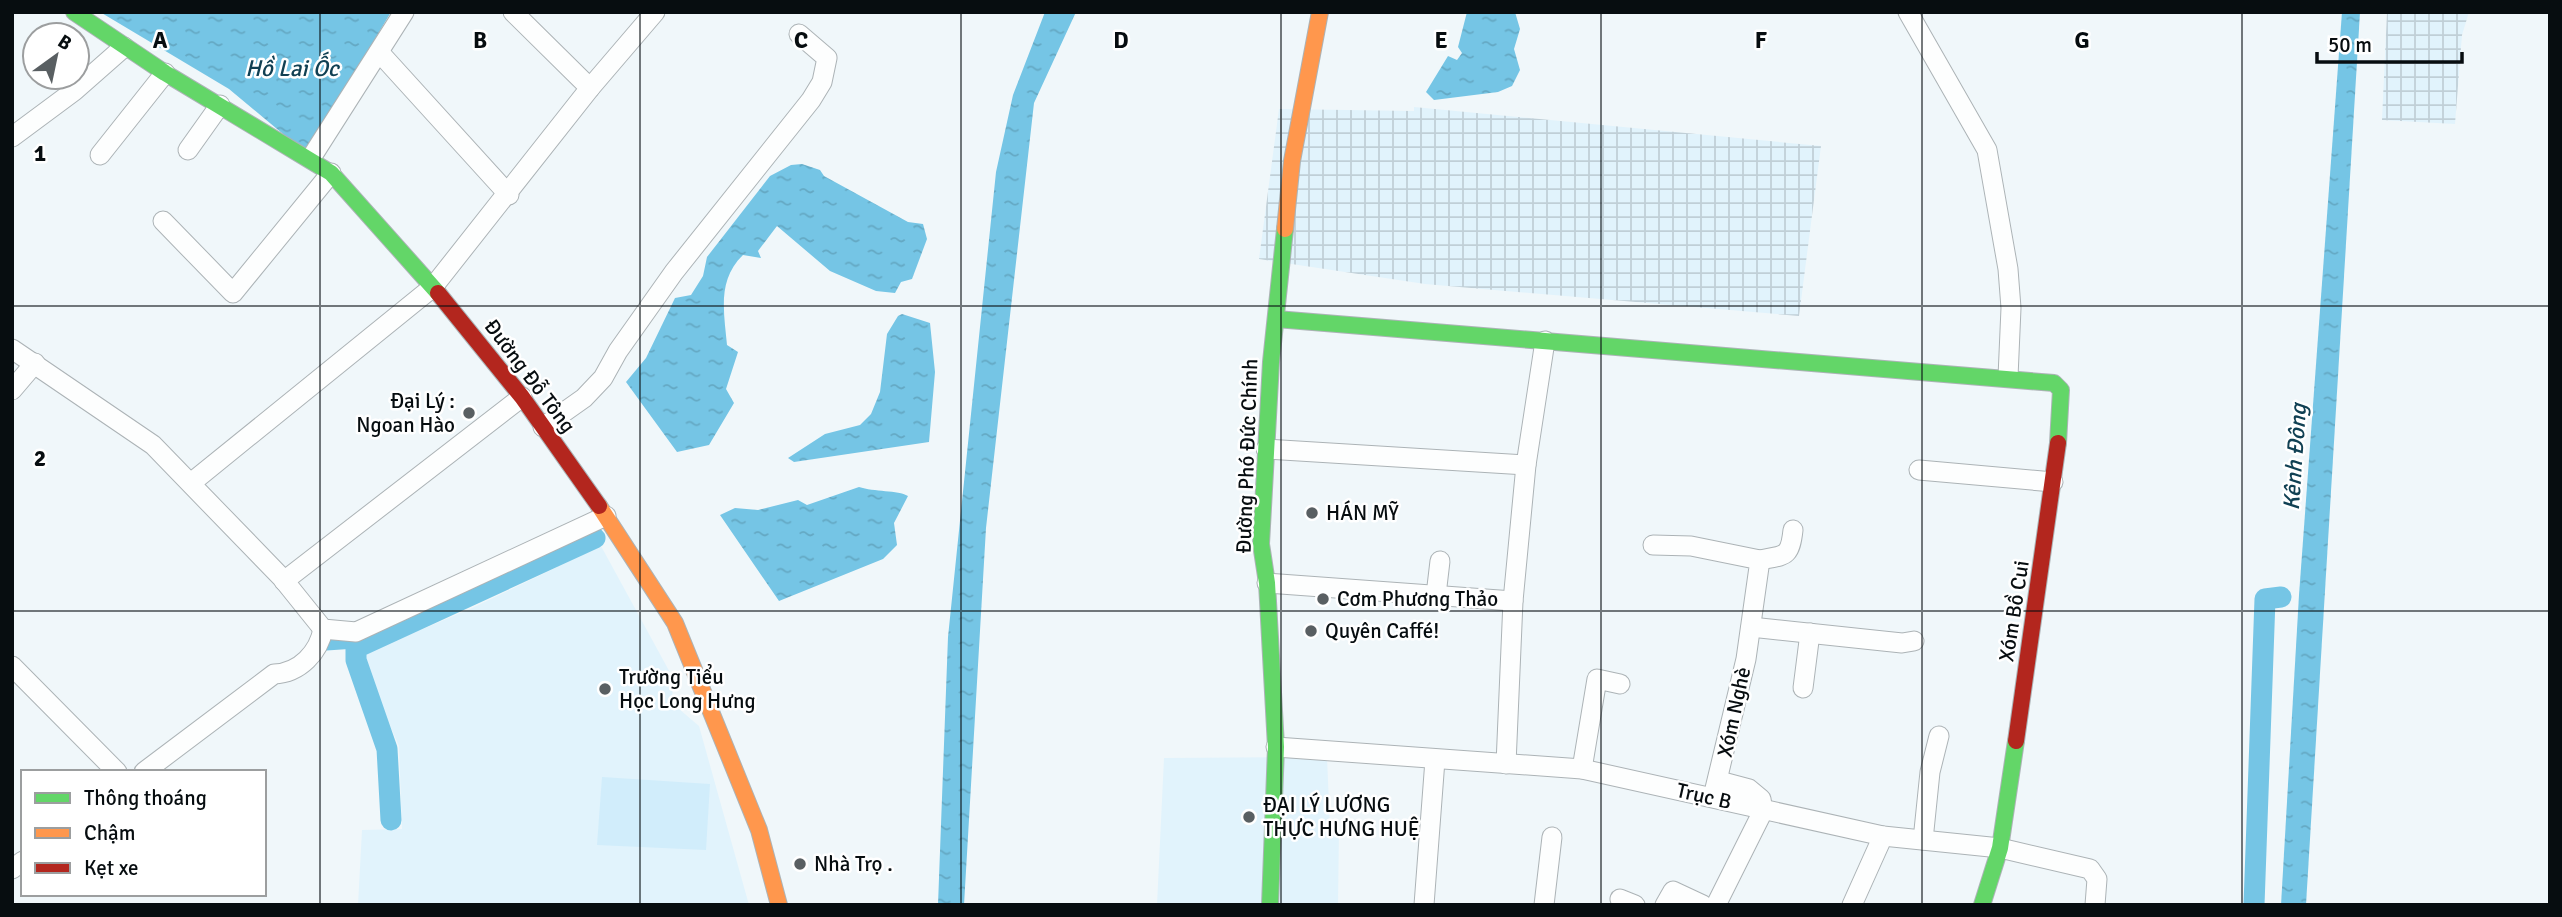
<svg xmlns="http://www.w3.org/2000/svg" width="2562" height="917" font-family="Signika,sans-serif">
	<defs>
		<pattern id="industrial-grid" width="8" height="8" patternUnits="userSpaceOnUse" patternTransform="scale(1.75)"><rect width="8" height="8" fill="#e1f3fc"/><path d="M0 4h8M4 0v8" fill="none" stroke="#c0cfd7"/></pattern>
		<pattern id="water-ripples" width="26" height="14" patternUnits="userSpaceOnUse" patternTransform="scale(1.75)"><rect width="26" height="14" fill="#75c5e5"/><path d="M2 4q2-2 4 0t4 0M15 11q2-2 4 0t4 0" fill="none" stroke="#64a8c3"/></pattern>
	</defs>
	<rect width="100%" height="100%" fill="#f0f7fa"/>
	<g fill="#e1f3fc">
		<polygon points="601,546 673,678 672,703 699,726 749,905 358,905 362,830 402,829 399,746 359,656 470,609"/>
		<polygon points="1327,757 1330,828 1339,829 1338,905 1157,905 1164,758"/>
	</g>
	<g fill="url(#industrial-grid)">
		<polygon points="2387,12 2469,12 2462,35 2455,124 2382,120"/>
		<polygon points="1414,107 1821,146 1799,316 1425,284 1259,259 1279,109 1414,111"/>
	</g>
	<polygon fill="#d1edfb" points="602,777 710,784 706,850 597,845"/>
	<g fill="url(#water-ripples)">
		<polygon points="100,12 391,12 307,154 229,89"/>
		<polygon points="1045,12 1076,12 1034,103 986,528 964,905 938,905 948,637 996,172 1013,95"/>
		<polygon points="1467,12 1515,12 1520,29 1514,49 1520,70 1512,86 1498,92 1434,100 1426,92 1448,56 1457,60 1462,53 1458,47"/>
		<polygon points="2342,12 2360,12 2306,905 2281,905 2299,595"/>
		<path d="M802 164 820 170 824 176 908 222 923 224 927 239 912 279 901 282 895 293 876 291 830 271 777 226 758 251 761 258 743 255C717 280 724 312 727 345L738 352 726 389 734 403 709 445 677 452 626 382 646 358 675 298 691 295 703 276 707 257 770 176 791 165Z"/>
		<polygon points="902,314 930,323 935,372 929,442 794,462 788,458 825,434 860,425 871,414 880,392 887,334 898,316"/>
		<path d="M859 487C874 492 898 490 908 496L894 523 897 545 883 559 779 601 720 515 735 508 758 510 798 500 807 505Z"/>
	</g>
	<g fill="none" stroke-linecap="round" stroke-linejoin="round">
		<g stroke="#75c5e5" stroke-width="21">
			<polyline points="326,640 370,637"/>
			<polyline points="391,820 387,749 356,660 356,648 595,538"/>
			<polyline points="2254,905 2265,599 2281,597"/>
		</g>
		<g stroke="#acb3b6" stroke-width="21">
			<g id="street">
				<polyline points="513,12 590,88"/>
				<polyline points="1908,12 1987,150 2008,269 2011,308 2008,377"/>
				<polyline points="379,52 509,195"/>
				<polyline points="12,137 74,91 124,47"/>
				<polyline points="188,150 220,105"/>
				<polyline points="100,155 165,73"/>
				<polyline points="311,158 404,12"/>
				<polyline points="163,221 233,293 331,173"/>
				<polyline points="12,349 153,445 282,578 323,629 356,632 606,516"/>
				<polyline points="12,390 35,363"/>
				<polyline points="543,427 584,398 603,378 618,351 674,272 811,100 822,82 827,58 799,34"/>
				<polyline points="1266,449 1526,465"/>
				<polyline points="1919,470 2053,482"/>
				<polyline points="191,483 433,287 590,88 655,12"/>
				<polyline points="1653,545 1691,546 1760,560 1746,659 1713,797"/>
				<path d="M1760 560C1785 555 1790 558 1793 530"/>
				<polyline points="284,581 522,397"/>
				<polyline points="1267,583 1513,601"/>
				<polyline points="1436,595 1440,561"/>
				<polyline points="1751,627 1902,643 1914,641"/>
				<polyline points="12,666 117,772"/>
				<polyline points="1803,688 1810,633"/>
				<polyline points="1276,747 1582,769 1883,836 2000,848 2090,869 2097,879 2095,905"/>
				<polyline points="1506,764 1513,601 1526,465 1545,341"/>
				<polyline points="1582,769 1597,679 1620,684"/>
				<path d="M144 772 274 674C300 673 319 652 323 629"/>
				<polyline points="1923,840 1930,772 1939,736"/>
				<polyline points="12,869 23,861"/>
				<polyline points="1620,899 1635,905"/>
				<polyline points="1424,905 1435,760"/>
				<polyline points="1544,905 1552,837"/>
				<polyline points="1665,905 1673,891 1703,905"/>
				<polyline points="1716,905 1763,811 1761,799 1749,789 1719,781"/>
				<polyline points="1852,905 1883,836"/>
			</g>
		</g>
		<g stroke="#acb3b6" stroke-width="18">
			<g id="fast">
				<polyline points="74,12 165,73 331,173 438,293"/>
				<polyline points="1276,319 2054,383 2061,390 2058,443"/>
				<polyline points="1270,905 1276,747 1267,583 1261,544 1271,362 1285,229"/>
				<polyline points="1982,905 2000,848 2016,741"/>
			</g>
		</g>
		<g stroke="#acb3b6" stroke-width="18">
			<g id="slow">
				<polyline points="1285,229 1292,161 1320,12"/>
				<polyline points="599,506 675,623 759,830 779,905"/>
			</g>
		</g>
		<g stroke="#acb3b6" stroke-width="18">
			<g id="jam">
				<polyline points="438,293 522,397 599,506"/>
				<polyline points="2016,741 2058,443"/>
			</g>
		</g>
		<use href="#street" stroke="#fdfefe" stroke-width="19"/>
		<use href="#fast" stroke="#63d668" stroke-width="16"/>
		<use href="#slow" stroke="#ff974d" stroke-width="16"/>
		<use href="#jam" stroke="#b3261e" stroke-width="16"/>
	</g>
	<path fill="none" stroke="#070d10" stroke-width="2" stroke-opacity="0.55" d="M320 12V905M640 12V905M961 12V905M1281 12V905M1601 12V905M1922 12V905M2242 12V905M12 306H2550M12 611H2550"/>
	<g fill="#595f62" stroke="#fff" stroke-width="2.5">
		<circle cx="469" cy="413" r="7"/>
		<circle cx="1312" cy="513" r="7"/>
		<circle cx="1323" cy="599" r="7"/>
		<circle cx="1311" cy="631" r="7"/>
		<circle cx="605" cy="689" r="7"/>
		<circle cx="1249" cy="817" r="7"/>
		<circle cx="800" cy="864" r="7"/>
	</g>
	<g text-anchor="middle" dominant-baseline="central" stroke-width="5" stroke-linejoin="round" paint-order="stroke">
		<g font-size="21" fill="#070d10" stroke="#fff">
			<text transform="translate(530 376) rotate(53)">Đường Đỗ Tông</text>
			<text transform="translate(1247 456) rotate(-88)">Đường Phó Đức Chính</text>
			<text transform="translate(2014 611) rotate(-81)">Xóm Bồ Cui</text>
			<text transform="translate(1734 712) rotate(-78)">Xóm Nghè</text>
			<text transform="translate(1704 796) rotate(13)">Trục B</text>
		</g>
		<g font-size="21" fill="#070d10" stroke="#fff" text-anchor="start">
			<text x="455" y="401" text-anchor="end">Đại Lý :<tspan x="455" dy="24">Ngoan Hào</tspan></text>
			<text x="1326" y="513">HÁN MỸ</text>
			<text x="1337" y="599">Cơm Phương Thảo</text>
			<text x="1325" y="631">Quyên Caffé!</text>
			<text x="619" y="677">Trường Tiểu<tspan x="619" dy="24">Học Long Hưng</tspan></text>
			<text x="1263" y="805">ĐẠI LÝ LƯƠNG<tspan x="1263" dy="24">THỰC HƯNG HUỆ</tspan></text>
			<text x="814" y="864">Nhà Trọ .</text>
		</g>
		<g font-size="23" font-style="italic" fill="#104053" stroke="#fff">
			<text x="292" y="68">Hồ Lai Ốc</text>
			<text transform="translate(2295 457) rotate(-86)">Kênh Đông</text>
		</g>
	</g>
	<g font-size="23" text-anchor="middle" font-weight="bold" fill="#070d10" stroke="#fff" stroke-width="5" stroke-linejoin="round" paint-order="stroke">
		<text x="160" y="48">A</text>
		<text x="480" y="48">B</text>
		<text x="801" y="48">C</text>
		<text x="1121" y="48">D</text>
		<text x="1441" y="48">E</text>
		<text x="1761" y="48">F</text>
		<text x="2082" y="48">G</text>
		<text x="40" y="161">1</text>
		<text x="40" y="466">2</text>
	</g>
	<rect width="2562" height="917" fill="none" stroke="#070d10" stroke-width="28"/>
	<rect x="21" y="770" width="245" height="126" fill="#ffffff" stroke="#9c9e9f" stroke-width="2"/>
	<rect x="35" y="793" width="35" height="10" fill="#63d668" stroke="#9c9e9f" stroke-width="2"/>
	<text x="84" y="805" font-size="21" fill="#070d10">Thông thoáng</text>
	<rect x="35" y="828" width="35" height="10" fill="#ff974d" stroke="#9c9e9f" stroke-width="2"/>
	<text x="84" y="840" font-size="21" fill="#070d10">Chậm</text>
	<rect x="35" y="863" width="35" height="10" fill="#b3261e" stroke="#9c9e9f" stroke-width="2"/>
	<text x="84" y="875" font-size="21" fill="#070d10">Kẹt xe</text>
	<g transform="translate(56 56) rotate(33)"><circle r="33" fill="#ffffff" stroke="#9c9e9f" stroke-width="2"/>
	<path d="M0-5L12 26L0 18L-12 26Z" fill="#595f62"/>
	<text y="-10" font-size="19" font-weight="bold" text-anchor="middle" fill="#070d10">B</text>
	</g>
	<path d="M2317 52v10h145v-10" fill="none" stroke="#070d10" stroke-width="3.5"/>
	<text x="2328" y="52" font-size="21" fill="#070d10" stroke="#ffffff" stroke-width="5" paint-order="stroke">50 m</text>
</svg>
